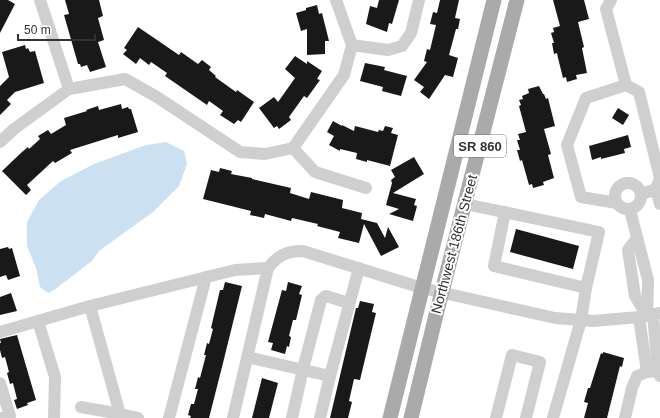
<svg xmlns="http://www.w3.org/2000/svg" width="660" height="418" font-family="Helvetica,sans-serif">
	<rect width="100%" height="100%" fill="#fff"/>
	<polygon fill="#cbe1f1" points="166,142 184,151 187,164 179,186 153,212 99,251 92,261 54,290 48,293 40,287 36,268 27,246 27,222 39,200 61,181 94,164 146,145"/>
	<g fill="#191919">
		<polygon points="0,0 8,0 15,4 0,33"/>
		<polygon points="65,0 99,0 103,16 98,18 104,40 98,42 106,67 90,72 87,65 81,67 80,64 78,64 64,15 69,14"/>
		<polygon points="379,0 399,0 392,24 389,23 387,32 366,24 370,6 377,8"/>
		<polygon points="440,0 459,0 455,18 460,19 458,29 456,29 449,55 458,58 453,77 445,75 429,99 420,92 424,87 414,80 427,62 424,61 427,49 430,50 436,25 430,24 433,12 437,13"/>
		<polygon points="553,0 584,0 589,19 578,22 584,47 582,48 587,73 576,75 577,79 567,82 566,77 563,78 558,58 557,53 554,54 552,43 554,43 551,33 554,32 553,28 560,26"/>
		<polygon points="317,5 319,14 322,13 329,41 325,41 325,54 307,55 307,29 301,31 296,13 306,10 306,8"/>
		<polygon points="138,27 179,55 181,52 198,64 202,60 211,67 209,70 216,76 215,77 236,92 237,90 254,102 241,122 238,120 234,124 220,115 223,111 209,101 207,105 165,76 167,73 151,62 149,65 140,58 136,64 123,54 127,50 124,48"/>
		<polygon points="25,45 26,49 28,48 30,52 35,51 44,83 15,92 7,100 11,104 0,115 0,86 9,77 2,52"/>
		<polygon points="295,56 307,64 307,61 322,71 317,79 320,80 307,98 304,96 289,117 291,120 279,129 277,126 274,128 259,108 274,97 278,102 295,78 285,69"/>
		<polygon points="365,63 385,67 384,70 407,76 401,96 382,91 383,87 360,81"/>
		<polygon points="539,86 543,94 544,94 546,99 548,98 555,126 544,129 551,154 548,155 554,178 543,182 544,185 533,188 532,184 529,185 522,160 520,161 517,150 520,150 517,140 520,140 518,134 526,132 519,106 521,105 519,100 523,99 522,96 529,93 528,89"/>
		<polygon points="121,104 122,109 128,107 129,109 131,109 138,132 118,138 118,135 70,150 72,153 55,163 53,161 27,185 31,190 26,195 2,171 22,152 28,147 29,149 40,139 38,136 48,130 51,134 66,125 64,118 87,111 86,110 98,106 99,110"/>
		<polygon points="618,108 629,115 623,125 612,118"/>
		<polygon points="333,121 342,126 342,125 354,131 355,126 378,132 379,130 383,131 385,126 393,128 391,133 398,135 390,166 367,160 367,162 356,159 357,153 340,149 340,151 329,145 334,136 327,132"/>
		<polygon points="628,135 631,147 624,149 625,153 601,159 601,157 592,160 589,146"/>
		<polygon points="414,157 424,174 393,193 416,199 414,205 417,206 413,221 389,214 399,209 386,205 392,183 391,180 395,177 391,170"/>
		<polygon points="220,168 232,171 231,174 252,178 252,179 291,188 290,193 309,199 311,192 343,200 342,208 362,213 361,219 377,223 385,238 388,227 399,247 381,256 364,224 359,243 338,238 340,232 317,226 318,224 292,218 291,221 265,214 264,218 250,215 251,211 203,199 211,170 219,172"/>
		<polygon points="516,229 579,246 573,269 510,252"/>
		<polygon points="8,247 9,249 12,248 20,276 8,280 6,275 0,277 0,249"/>
		<polygon points="225,282 242,286 222,367 209,418 190,418 191,416 188,415 191,404 194,404 198,389 195,389 198,377 200,378 206,355 204,355 207,343 209,344 213,329 211,328 220,290 223,290"/>
		<polygon points="288,282 302,286 299,294 302,295 296,320 293,320 289,336 291,337 289,347 287,346 285,354 271,350 273,343 268,342 282,290 286,291"/>
		<polygon points="11,293 17,311 0,315 0,297"/>
		<polygon points="360,301 374,304 372,312 376,313 360,380 354,379 349,401 352,402 348,418 330,418 356,308 358,308"/>
		<polygon points="17,335 36,400 27,403 28,405 17,409 14,400 17,399 13,383 10,384 7,373 9,372 5,357 2,358 0,350 0,343 1,343 0,339"/>
		<polygon points="603,352 624,358 622,367 620,366 607,418 584,418 588,403 584,402 588,388 590,388 601,353 603,354"/>
		<polygon points="262,378 278,383 269,418 252,418"/>
	</g>
	<g fill="none" stroke-linecap="round" stroke-linejoin="round">
		<g stroke="#cfcfcf" stroke-width="12">
			<polyline points="40,0 69,89"/>
			<polyline points="336,0 352,45"/>
			<polyline points="611,0 606,9 626,85 639,92 660,178 656,189 642,194"/>
			<polyline points="352,45 388,50 402,46 411,33 419,0"/>
			<polyline points="0,142 14,129 69,89 125,79 157,97 240,152 265,154 293,148"/>
			<polyline points="293,148 344,75 352,45"/>
			<polyline points="293,148 315,172 366,188"/>
			<circle cx="628" cy="196" r="13"/>
			<polyline points="656,189 660,204"/>
			<polyline points="617,203 581,197 567,145 586,98 626,85"/>
			<polyline points="465,204 599,232 586,288 581,320 553,418"/>
			<polyline points="630,210 648,280 647,316"/>
			<polyline points="505,212 494,266 586,288"/>
			<polyline points="637,238 628,250 635,296 647,316"/>
			<polyline points="90,306 120,414 138,418"/>
			<polyline points="653,315 658,371 660,376"/>
			<polyline points="639,317 647,372"/>
			<polyline points="38,321 55,377 54,418"/>
			<path d="M0 332 90 306 235 270 268 268C278 255 287 251 303 251L422 288 555 318 593 321 639 317 660 313"/>
			<polyline points="247,357 330,376 359,268"/>
			<polyline points="0,383 10,416 2,418"/>
			<polyline points="81,407 120,414"/>
			<polyline points="169,418 206,277"/>
			<polyline points="233,418 268,268"/>
			<polyline points="292,418 303,369 321,300 326,296 349,303"/>
			<polyline points="320,418 330,376"/>
			<polyline points="496,418 512,355 540,362 526,418"/>
			<polyline points="625,418 632,388 637,376 647,372 658,371"/>
		</g>
		<g stroke="#aaa" stroke-width="15">
			<polyline points="390,418 494,0"/>
			<polyline points="411,418 436,315 517,0"/>
		</g>
	</g>
	<g text-anchor="middle" dominant-baseline="central" stroke-width="4" stroke-linejoin="round" paint-order="stroke">
		<rect fill="#fff" stroke="#707070" stroke-width="1" x="454" y="135" width="52" height="22" rx="3"/>
		<g font-size="13" font-weight="bold" fill="#323232">
			<text x="480" y="146">SR 860</text>
		</g>
		<g font-size="14" fill="#323232" stroke="#fff">
			<text transform="translate(454 244) rotate(-75)">Northwest 186th Street</text>
		</g>
	</g>
	<path d="M18 34v6h77v-6" fill="none" stroke="#323232" stroke-width="2"/>
	<text x="24" y="34" font-size="12" fill="#323232" stroke="#ffffff" stroke-width="3" paint-order="stroke">50 m</text>
</svg>
